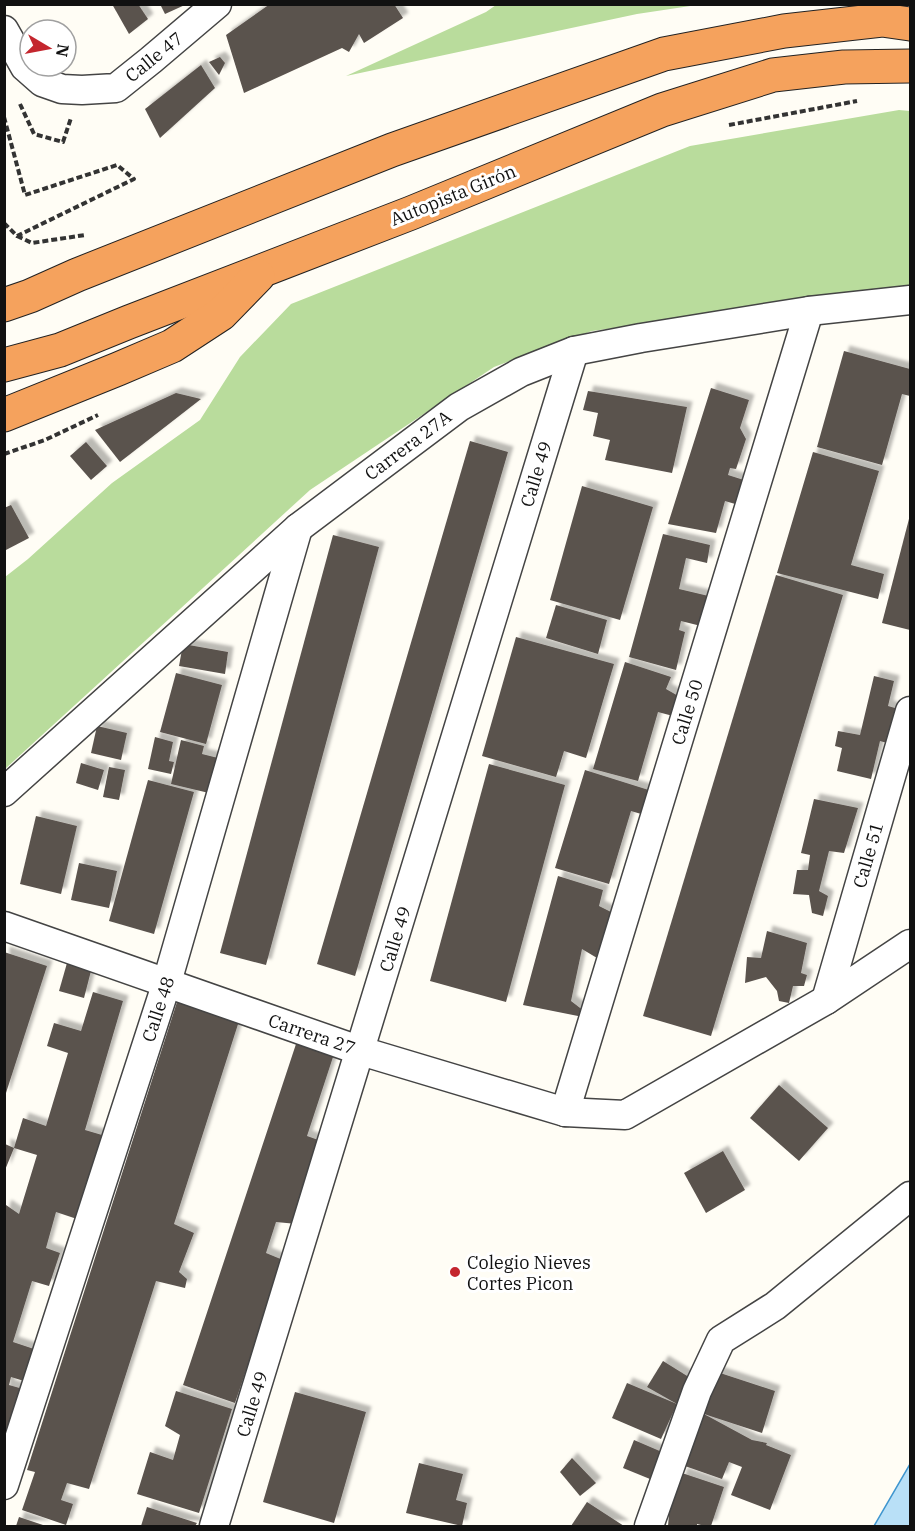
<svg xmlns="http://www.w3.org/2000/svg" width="915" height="1531" font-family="'IBM Plex Serif',serif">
	<defs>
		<filter id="shadow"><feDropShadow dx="5.5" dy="-5.5" stdDeviation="1.5" flood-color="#0004"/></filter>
	</defs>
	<rect width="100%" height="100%" fill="#fffdf5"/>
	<g fill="#b9dc9c">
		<polygon points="496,5 496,4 697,5 637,14 346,76 486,12"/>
		<polygon points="899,110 910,111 910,287 592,331 494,367 310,490 5,769 5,577 28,559 112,483 200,420 240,357 291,304 690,146"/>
	</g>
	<polygon fill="#b9e0f7" stroke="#3f96cf" stroke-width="1.5" points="910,1464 910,1526 874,1526"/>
	<g fill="#5a524d" filter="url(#shadow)">
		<polygon points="112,4 138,4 148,19 129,34"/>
		<polygon points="160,4 187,4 165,14"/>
		<polygon points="270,4 394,4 403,18 364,43 359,34 349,52 342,48 244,93 226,35"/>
		<polygon points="220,57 225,63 219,75 209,62"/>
		<polygon points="201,65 215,88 160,138 145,109"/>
		<polygon points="844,351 910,369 910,396 902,394 882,465 817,447"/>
		<polygon points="711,388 749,400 740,428 746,439 736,469 730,468 728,475 750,482 742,506 725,501 716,533 668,524"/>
		<polygon points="588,391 687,407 672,473 605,460 610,440 593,436 598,413 583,410"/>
		<polygon points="176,393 201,399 120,462 95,430"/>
		<polygon points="470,441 508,452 355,976 317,964"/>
		<polygon points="86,442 107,466 91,480 70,456"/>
		<polygon points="813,452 879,471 851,565 884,574 878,599 777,573"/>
		<polygon points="582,486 653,507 620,620 550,600"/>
		<polygon points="11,505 29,538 4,551 4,508"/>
		<polygon points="910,515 910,630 882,623"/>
		<polygon points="663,534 710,545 707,563 686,558 679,589 717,598 709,628 681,621 679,630 685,632 676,670 629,657"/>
		<polygon points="333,535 379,547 266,965 220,953"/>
		<polygon points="776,575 843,595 711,1036 643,1016"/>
		<polygon points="556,605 607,620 598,654 546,638"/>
		<polygon points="516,637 614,664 586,758 564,751 556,777 482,756"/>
		<polygon points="183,644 228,652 225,674 179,666"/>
		<polygon points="625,662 671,677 666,689 680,697 673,716 658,712 638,781 593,769"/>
		<polygon points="176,673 222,685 206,744 160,732"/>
		<polygon points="874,676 894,681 888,706 902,710 894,745 880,741 871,779 837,771 842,748 835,746 838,731 860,735"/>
		<polygon points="97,726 127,733 121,760 91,753"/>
		<polygon points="155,737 173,742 169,761 174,762 171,774 148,769"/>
		<polygon points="181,740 204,746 202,754 218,758 209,793 171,784"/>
		<polygon points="81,763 104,770 98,790 76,783"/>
		<polygon points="489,764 565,785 506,1002 430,981"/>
		<polygon points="109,767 125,770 119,800 103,797"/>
		<polygon points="585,770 655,792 648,816 631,811 609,884 555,868"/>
		<polygon points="148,780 194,792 154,934 109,921"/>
		<polygon points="814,799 858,808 844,853 829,851 819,891 828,896 823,916 812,913 809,895 793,894 797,870 808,870 810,855 801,853"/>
		<polygon points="36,816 77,826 61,894 20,884"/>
		<polygon points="79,863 117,871 109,908 71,900"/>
		<polygon points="558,876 603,890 599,906 613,913 597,958 582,949 571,1001 584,1011 583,1017 523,1005"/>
		<polygon points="767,931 807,943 801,973 807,975 804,986 793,986 789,1003 779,1001 777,991 766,977 745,983 747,957 761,958"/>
		<polygon points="4,952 47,966 5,1096 4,1096"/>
		<polygon points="69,956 93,963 84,998 59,991"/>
		<polygon points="93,992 123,1001 85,1130 102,1135 77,1219 56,1212 46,1248 60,1253 49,1286 32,1281 13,1342 34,1349 24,1381 11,1377 9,1385 30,1391 4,1441 4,1211 6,1205 19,1214 37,1155 14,1148 5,1170 5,1144 14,1148 23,1118 46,1126 68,1053 47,1046 54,1023 81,1031"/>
		<polygon points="177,1002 239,1021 174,1224 194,1233 179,1272 187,1279 185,1288 156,1281 89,1489 67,1483 61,1500 73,1504 66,1525 22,1510 35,1472 27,1470"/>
		<polygon points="296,1044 333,1057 307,1136 324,1142 297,1224 276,1222 266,1253 283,1260 235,1403 183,1385"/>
		<polygon points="779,1085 828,1128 799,1161 750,1118"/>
		<polygon points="723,1151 745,1190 706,1213 684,1173"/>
		<polygon points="663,1361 692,1379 677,1404 647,1387"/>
		<polygon points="717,1372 775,1391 762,1433 704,1414"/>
		<polygon points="627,1383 677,1404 661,1439 612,1418"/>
		<polygon points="176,1391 232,1409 199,1513 137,1494 150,1452 173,1460 180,1435 165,1426"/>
		<polygon points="295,1392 366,1412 334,1523 263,1502"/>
		<polygon points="704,1414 752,1440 767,1443 766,1445 791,1455 770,1510 731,1495 742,1467 729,1462 722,1479 682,1465"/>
		<polygon points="634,1440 662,1452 650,1479 623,1468"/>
		<polygon points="572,1458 596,1483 580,1496 560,1472"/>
		<polygon points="419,1463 463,1474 456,1500 467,1503 462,1526 406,1513"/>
		<polygon points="682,1473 724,1487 711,1526 705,1526 697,1524 697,1526 668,1526 669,1514"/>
		<polygon points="587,1502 624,1526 571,1526"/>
		<polygon points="147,1507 197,1523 195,1526 141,1526"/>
		<polygon points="19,1517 46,1526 16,1526"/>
	</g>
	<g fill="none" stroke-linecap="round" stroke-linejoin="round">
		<g stroke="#444" stroke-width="31">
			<g id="street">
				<polyline points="4,30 25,67 42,82 62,89 82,90 116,88 151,60 217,4"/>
				<polyline points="4,792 298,528 459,407 521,372 574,351 641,338 809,311 910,300"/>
				<polyline points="4,926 361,1051 565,1112 625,1115 826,1000 910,944"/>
				<polyline points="826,1000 910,711"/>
				<polyline points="565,1112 809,311"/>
				<polyline points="4,1485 167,982 298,528"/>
				<polyline points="214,1526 574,351"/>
				<polyline points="649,1526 697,1391 721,1340 775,1306 910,1196"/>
			</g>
		</g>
		<g stroke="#222" stroke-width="35">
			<g id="highway">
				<polyline points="4,305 30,296 77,275 392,150 664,54 784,31 882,20 910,24"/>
				<polyline points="4,365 60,350 129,322 411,213 662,110 773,75 844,67 910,66"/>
				<polyline points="4,415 118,369 172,346 221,314 258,276"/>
			</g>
		</g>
		<g stroke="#333" stroke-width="4" stroke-dasharray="6 3" stroke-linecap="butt">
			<polyline points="20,104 34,134 63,142 71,118"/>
			<polyline points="4,117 25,195 117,165 134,179 17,236 4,223"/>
			<polyline points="729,125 857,101"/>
			<polyline points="17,236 32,243 85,235"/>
			<polyline points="4,454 45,440 98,415"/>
		</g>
		<use href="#street" stroke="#fff" stroke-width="28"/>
		<use href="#highway" stroke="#f5a25d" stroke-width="33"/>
	</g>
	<circle fill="#c4262e" stroke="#fff" stroke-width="2" cx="455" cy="1272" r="6"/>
	<g text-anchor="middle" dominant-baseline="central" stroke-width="6" stroke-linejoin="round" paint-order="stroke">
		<g font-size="18" fill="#111" stroke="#fff">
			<text transform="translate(154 57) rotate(-39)">Calle 47</text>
			<text transform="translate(453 195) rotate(-22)">Autopista Girón</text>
			<text transform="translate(408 445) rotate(-37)">Carrera 27A</text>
			<text transform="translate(536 474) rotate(-73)">Calle 49</text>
			<text transform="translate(687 712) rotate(-73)">Calle 50</text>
			<text transform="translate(868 855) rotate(-74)">Calle 51</text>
			<text transform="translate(395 939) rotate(-73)">Calle 49</text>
			<text transform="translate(158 1009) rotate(-72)">Calle 48</text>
			<text transform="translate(312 1034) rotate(19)">Carrera 27</text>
			<text transform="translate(252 1404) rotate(-73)">Calle 49</text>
		</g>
		<g font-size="18" fill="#111" stroke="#fff" text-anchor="start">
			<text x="467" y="1262">Colegio Nieves<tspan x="467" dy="21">Cortes Picon</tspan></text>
		</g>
	</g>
	<rect width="915" height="1531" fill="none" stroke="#111111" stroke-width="12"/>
	<g transform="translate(48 48) rotate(100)"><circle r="28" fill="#ffffff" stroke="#a0a0a0" stroke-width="1.5"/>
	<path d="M0-4.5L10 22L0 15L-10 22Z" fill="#c4262e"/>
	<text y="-9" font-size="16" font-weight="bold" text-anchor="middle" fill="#111111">N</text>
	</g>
</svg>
